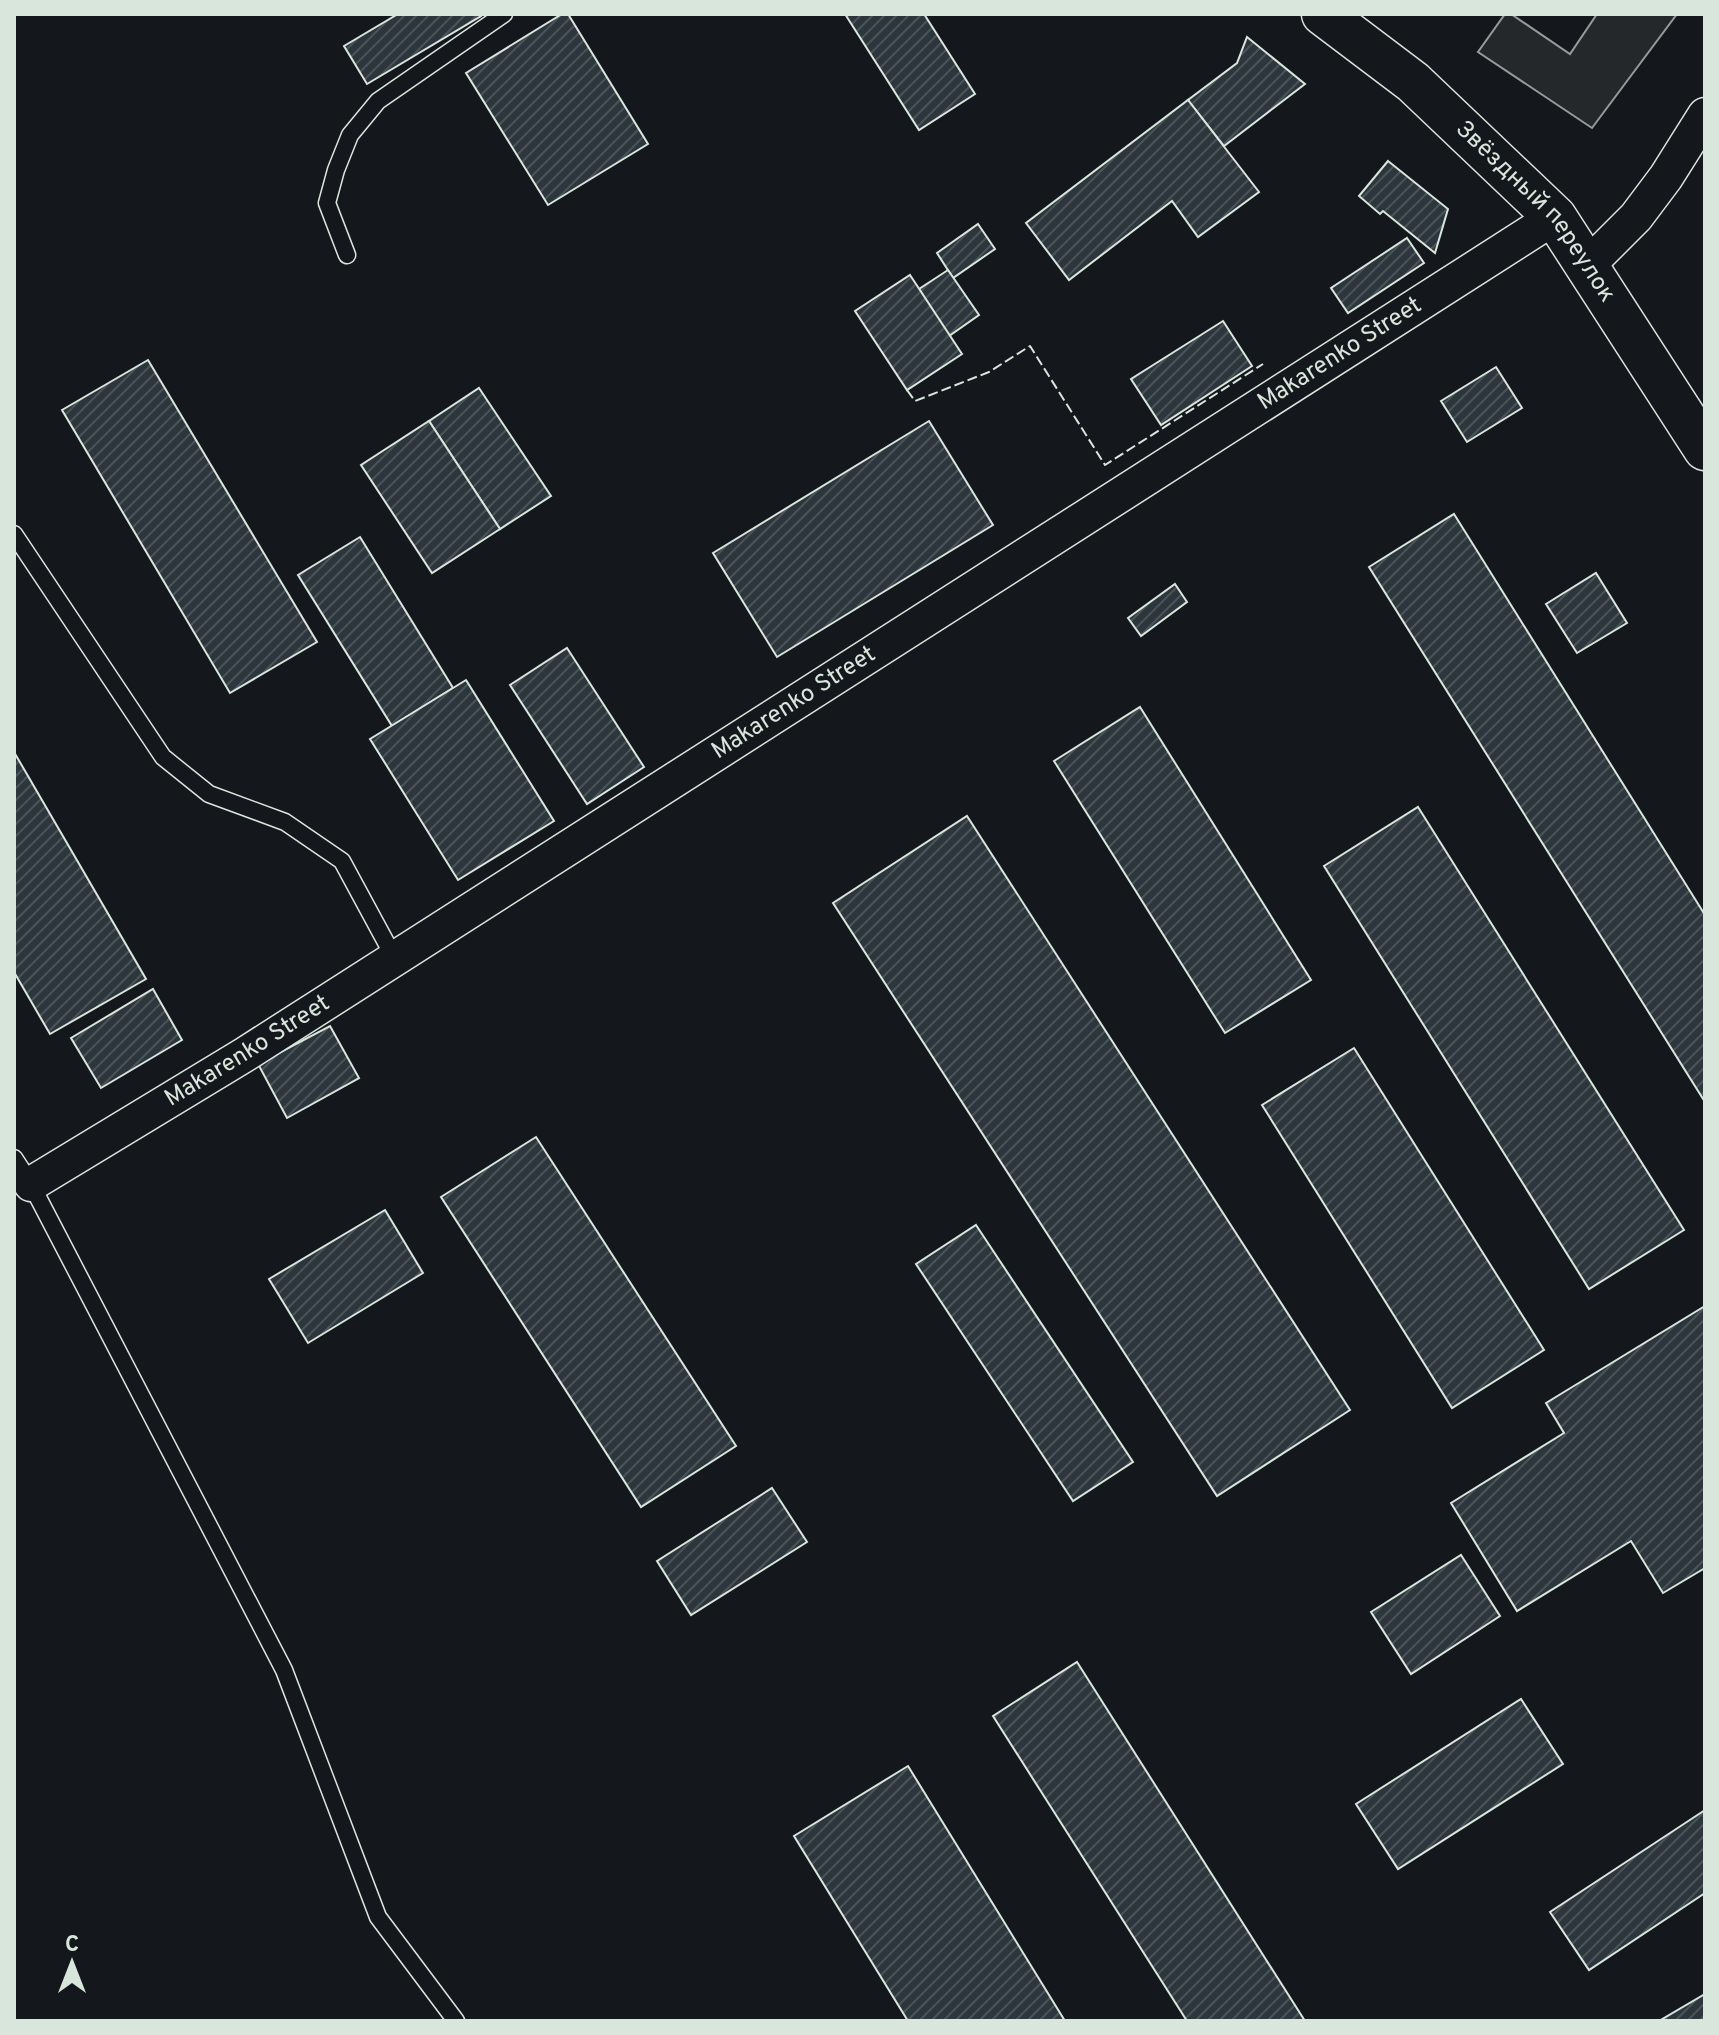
<svg xmlns="http://www.w3.org/2000/svg" width="1719" height="2035" font-family="Overpass,sans-serif">
	<defs>
		<pattern id="building-hatch" width="6" height="6" patternUnits="userSpaceOnUse" patternTransform="scale(2)"><rect width="6" height="6" fill="#2c363c"/><path d="M-1 1l2-2M0 6l6-6M5 7l2-2" fill="none" stroke="#4a5358"/></pattern>
	</defs>
	<rect width="100%" height="100%" fill="#14181c"/>
	<polygon fill="#24282b" stroke="#939e99" stroke-width="2" points="1505,14 1511,14 1570,54 1597,14 1677,14 1592,128 1478,52"/>
	<g fill="url(#building-hatch)" stroke="#d8e6dc" stroke-width="2">
		<polygon points="398,14 480,14 481,16 367,84 344,46"/>
		<polygon points="562,14 568,14 648,144 548,205 466,73"/>
		<polygon points="845,14 924,14 975,94 919,130"/>
		<polygon points="1247,37 1305,84 1224,146 1188,100 1237,63"/>
		<polygon points="1188,100 1259,192 1198,237 1172,201 1069,280 1026,223"/>
		<polygon points="1388,161 1448,209 1435,253 1383,211 1380,214 1359,196"/>
		<polygon points="978,224 995,249 953,278 937,253"/>
		<polygon points="1407,238 1424,263 1348,313 1331,288"/>
		<polygon points="948,270 979,315 949,336 919,289"/>
		<polygon points="910,275 962,354 907,390 855,311"/>
		<polygon points="1223,321 1252,366 1161,425 1131,379"/>
		<polygon points="148,360 317,642 230,693 62,410"/>
		<polygon points="1496,367 1522,408 1467,442 1441,401"/>
		<polygon points="479,388 551,496 500,529 429,421"/>
		<polygon points="429,421 500,529 432,573 361,465"/>
		<polygon points="929,421 993,525 777,657 713,553"/>
		<polygon points="1454,514 1705,915 1705,1102 1369,567"/>
		<polygon points="360,537 453,688 392,726 298,575"/>
		<polygon points="1596,573 1627,623 1577,653 1546,604"/>
		<polygon points="1175,584 1187,602 1141,636 1128,618"/>
		<polygon points="567,648 644,767 587,804 510,685"/>
		<polygon points="466,680 554,821 458,880 370,739"/>
		<polygon points="1140,707 1311,980 1225,1033 1054,761"/>
		<polygon points="14,752 146,979 50,1034 14,972"/>
		<polygon points="1418,807 1684,1230 1589,1289 1324,866"/>
		<polygon points="967,816 1350,1410 1217,1496 833,903"/>
		<polygon points="153,989 182,1040 101,1088 71,1038"/>
		<polygon points="330,1026 359,1078 287,1118 258,1064"/>
		<polygon points="1354,1048 1544,1350 1452,1408 1262,1105"/>
		<polygon points="536,1137 736,1446 641,1507 441,1197"/>
		<polygon points="385,1210 423,1273 308,1343 269,1279"/>
		<polygon points="976,1225 1133,1462 1073,1501 916,1264"/>
		<polygon points="1705,1306 1705,1568 1663,1593 1631,1541 1517,1611 1451,1503 1564,1433 1546,1403"/>
		<polygon points="772,1488 807,1542 691,1615 657,1561"/>
		<polygon points="1461,1555 1500,1616 1411,1674 1371,1612"/>
		<polygon points="1077,1662 1305,2021 1187,2021 993,1716"/>
		<polygon points="1521,1699 1563,1764 1398,1869 1356,1804"/>
		<polygon points="908,1766 1065,2021 908,2021 794,1836"/>
		<polygon points="1705,1810 1705,1893 1589,1970 1550,1912"/>
		<polygon points="1705,1994 1705,2021 1659,2021"/>
	</g>
	<g fill="none" stroke-linecap="round" stroke-linejoin="round">
		<g stroke="#d8e6dc" stroke-width="19">
			<g id="service">
				<polyline points="347,255 327,203 336,170 350,135 378,101 504,14"/>
				<polyline points="14,534 163,757 209,794 285,822 342,861 395,959"/>
				<polyline points="14,1158 31,1184 284,1670 378,1917 456,2021"/>
			</g>
		</g>
		<g stroke="#d8e6dc" stroke-width="37">
			<g id="minor">
				<polyline points="1587,266 1636,217 1666,177 1705,115"/>
				<path id="s1" d="M31 1184 244 1055 1555 217"/>
			</g>
		</g>
		<g stroke="#d8e6dc" stroke-width="45">
			<g id="tertiary">
				<path id="s2" d="M1323 14 1413 82 1555 217 1705 449"/>
			</g>
		</g>
		<use href="#service" stroke="#14181c" stroke-width="16"/>
		<use href="#minor" stroke="#14181c" stroke-width="34"/>
		<use href="#tertiary" stroke="#14181c" stroke-width="42"/>
		<polyline stroke="#d8e6dc" stroke-width="2" stroke-dasharray="10 4" stroke-linecap="butt" points="907,390 915,401 989,372 1030,346 1105,465 1263,364"/>
	</g>
	<g text-anchor="middle" dominant-baseline="central" stroke-width="6" stroke-linejoin="round" paint-order="stroke">
		<g font-size="24" fill="#d8e6dc" stroke="#14181c">
			<text stroke="none"><textPath href="#s2" startOffset="292">Звёздный переулок</textPath></text>
			<text stroke="none"><textPath href="#s1" startOffset="1550">Makarenko Street</textPath></text>
			<text stroke="none"><textPath href="#s1" startOffset="902">Makarenko Street</textPath></text>
			<text stroke="none"><textPath href="#s1" startOffset="254">Makarenko Street</textPath></text>
		</g>
	</g>
	<rect width="1719" height="2035" fill="none" stroke="#d8e6dc" stroke-width="32"/>
	<g transform="translate(72 1963)" stroke="#14181c" stroke-width="6" paint-order="stroke">
	<path d="M0-6L14 30L0 20L-14 30Z" fill="#d8e6dc"/>
	<text y="-12" font-size="22" font-weight="bold" text-anchor="middle" fill="#d8e6dc">С</text>
	</g>
</svg>
